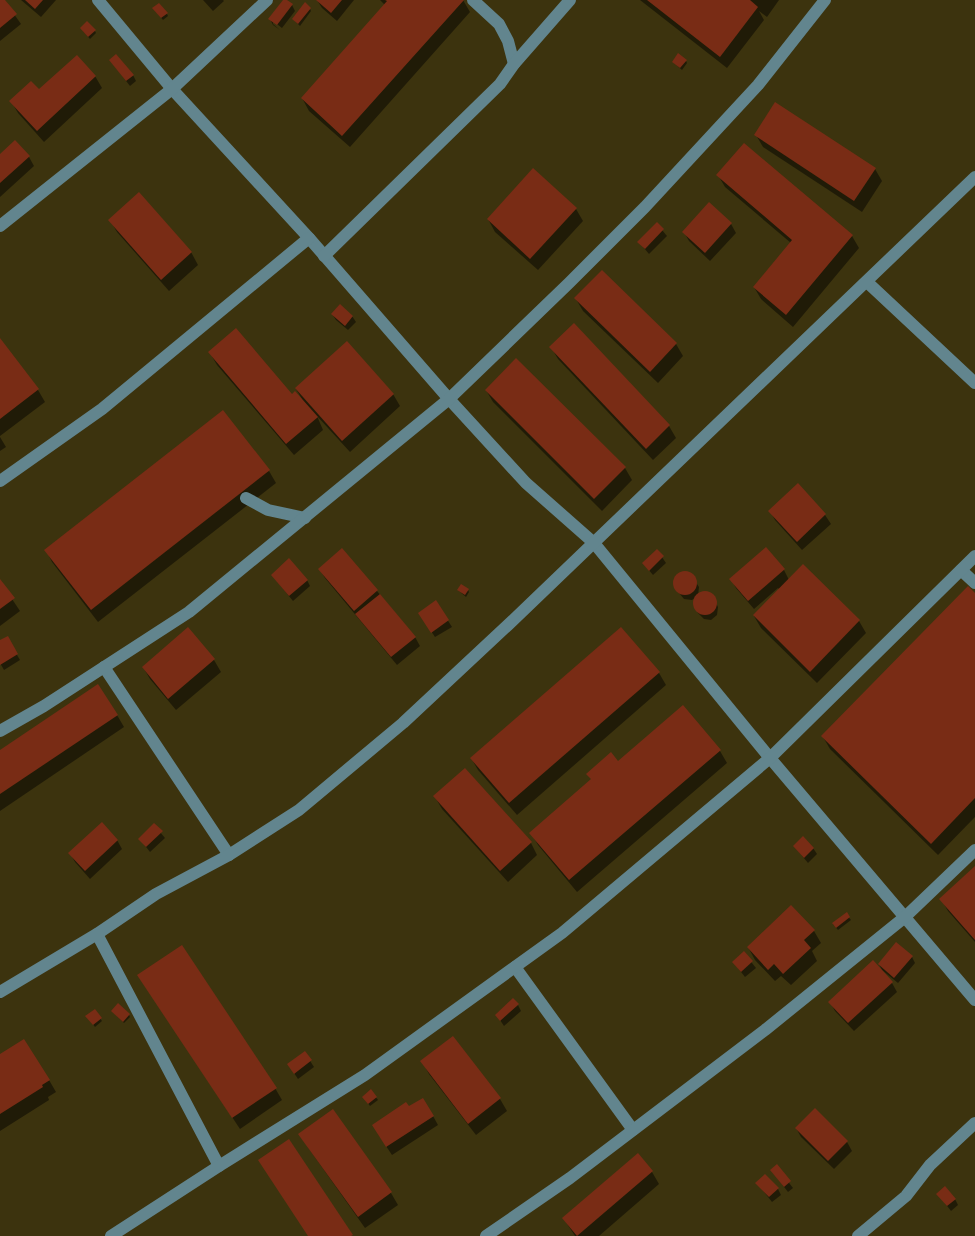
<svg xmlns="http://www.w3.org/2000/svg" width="975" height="1236" font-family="Manrope,sans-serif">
	<rect width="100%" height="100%" fill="#3c330e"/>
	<g fill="#0007">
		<polygon points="0,0 4,0 21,24 0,41"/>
		<polygon points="21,0 56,0 41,17"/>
		<polygon points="203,0 223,0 224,1 213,11"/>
		<polygon points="284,0 292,5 295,11 282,28 273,21 273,24 280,30 273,25 270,19"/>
		<polygon points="317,0 354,0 337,21 322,8"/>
		<polygon points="380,0 463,0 470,12 350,147 309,111 302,98 385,5"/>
		<polygon points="640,0 779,0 767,17 759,11 764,20 727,68"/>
		<polygon points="310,9 311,11 300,26 293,19"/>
		<polygon points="155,10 167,14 168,16 163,20"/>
		<polygon points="83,31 95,31 96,33 90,39"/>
		<polygon points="110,60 133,75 136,81 130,86"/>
		<polygon points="686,61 687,63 682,70 673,62"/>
		<polygon points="95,76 102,88 44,142 18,113 11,101 39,91"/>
		<polygon points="756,135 875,169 882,181 862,212 763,147"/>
		<polygon points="15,142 29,157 34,166 0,197 0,155"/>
		<polygon points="744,145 852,236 859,248 793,327 761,299 754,287 791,243 725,187 718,175"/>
		<polygon points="576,209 583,221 538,270 495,232 488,219"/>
		<polygon points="110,220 191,252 198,265 169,291 117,232"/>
		<polygon points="657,224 667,236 649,254 639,242"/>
		<polygon points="731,224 736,233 710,261 689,241 684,232"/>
		<polygon points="602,272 676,344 683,356 658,383 583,311 576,299"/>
		<polygon points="332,314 352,316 356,322 348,330 336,320"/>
		<polygon points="574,325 669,426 676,438 653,460 558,359 551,347"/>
		<polygon points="0,340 38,390 45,402 0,436"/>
		<polygon points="210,353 292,395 302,399 296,389 393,394 400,406 350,452 317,416 323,430 294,455 217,365"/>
		<polygon points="516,359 625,468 632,480 602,511 493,402 486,390"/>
		<polygon points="0,437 6,447 0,451"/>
		<polygon points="269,471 276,483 98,622 52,562 46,550"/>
		<polygon points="798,485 825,515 831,524 802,550 775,520 770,511"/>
		<polygon points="766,549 784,570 789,580 859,621 866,633 817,683 761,628 754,616 780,590 778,588 754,609 736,588 731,579"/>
		<polygon points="342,550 377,591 415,637 420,646 397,665 325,578 320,570"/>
		<polygon points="657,550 666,563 653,575 643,563"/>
		<polygon points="682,573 690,574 695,581 699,587 698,596 702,594 710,594 715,601 718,607 717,615 711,620 704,619 698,613 695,607 696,597 692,600 684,599 679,593 675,586 676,578"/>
		<polygon points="272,575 307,580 310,586 293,601"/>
		<polygon points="0,581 20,611 0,626"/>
		<polygon points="458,590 468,590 469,592 466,597"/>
		<polygon points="975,594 975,817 938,855 830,749 823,737"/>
		<polygon points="436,602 452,627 435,637 423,619"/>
		<polygon points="621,628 659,673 666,685 517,815 478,770 471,758"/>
		<polygon points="188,629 214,660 221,672 176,710 150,679 143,667"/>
		<polygon points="7,638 20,660 4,670 0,663 0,642"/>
		<polygon points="683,707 720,751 727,763 577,892 538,845 531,833 618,762"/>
		<polygon points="117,715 124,727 0,811 0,751"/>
		<polygon points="435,797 531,843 537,855 508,882 442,809"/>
		<polygon points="154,825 165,838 150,852 140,839"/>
		<polygon points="117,840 122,849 90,879 75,862 70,853"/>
		<polygon points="794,846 813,848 817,854 808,863"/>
		<polygon points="975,867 975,942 948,911 941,899"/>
		<polygon points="846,914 851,920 838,930 833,924"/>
		<polygon points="814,931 821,943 812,951 817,961 791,985 781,976 775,981 755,960 748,947"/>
		<polygon points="744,953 756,968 745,977 734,963"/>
		<polygon points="912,957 915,963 898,983 882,970 879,964"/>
		<polygon points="892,983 897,992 854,1031 835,1011 830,1002"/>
		<polygon points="146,987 275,1088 282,1100 240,1129"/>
		<polygon points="518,1005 521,1011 504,1026 500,1020"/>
		<polygon points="94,1010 102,1021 95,1027 87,1016"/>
		<polygon points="114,1013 129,1015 130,1017 124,1023"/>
		<polygon points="305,1053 314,1067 298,1079 292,1070"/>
		<polygon points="0,1055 49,1080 56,1092 48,1097 49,1100 0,1131"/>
		<polygon points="422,1061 500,1099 507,1111 476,1135 429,1074"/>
		<polygon points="371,1091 378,1100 370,1106 365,1099"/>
		<polygon points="409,1108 433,1116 438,1125 392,1155 378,1134"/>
		<polygon points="796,1128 847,1142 852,1151 834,1169 801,1137"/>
		<polygon points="307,1146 391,1193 398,1205 365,1228"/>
		<polygon points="638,1155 652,1172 659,1184 599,1236 575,1236 564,1219"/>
		<polygon points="776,1166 793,1188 788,1192 771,1170"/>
		<polygon points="757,1183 778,1189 781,1195 772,1202"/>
		<polygon points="938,1194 955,1199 958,1205 951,1211"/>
	</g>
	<g fill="#792c15">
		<polygon points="0,0 5,0 17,14 0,28"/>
		<polygon points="25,0 43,0 35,9"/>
		<polygon points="283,0 287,0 293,4 277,25 268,19"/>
		<polygon points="316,0 342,0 331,13"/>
		<polygon points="385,0 464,0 342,136 301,98 387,1"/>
		<polygon points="647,0 750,0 758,7 720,57"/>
		<polygon points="305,2 311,8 298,24 292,19"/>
		<polygon points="159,3 168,13 161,18 152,8"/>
		<polygon points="87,21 96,30 88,37 80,28"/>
		<polygon points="678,53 687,60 680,68 672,62"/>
		<polygon points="116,54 134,75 126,81 109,60"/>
		<polygon points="77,55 96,76 37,131 9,101 31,81 39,89"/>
		<polygon points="775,102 876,168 854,201 754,135"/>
		<polygon points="15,140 30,156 0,183 0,154"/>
		<polygon points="744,143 853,235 786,315 753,287 792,240 716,175"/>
		<polygon points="533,168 577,208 530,259 487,219"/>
		<polygon points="139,192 192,252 161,280 108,220"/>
		<polygon points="709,202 732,223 705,253 682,232"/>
		<polygon points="657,222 664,229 645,249 637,242"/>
		<polygon points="602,270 677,343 650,372 574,298"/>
		<polygon points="340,304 353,316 345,326 331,314"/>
		<polygon points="574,323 670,425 646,449 549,347"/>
		<polygon points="236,328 292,394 295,391 318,417 286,444 208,352"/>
		<polygon points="0,338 39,389 0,419"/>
		<polygon points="347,341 394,394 342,441 295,388"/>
		<polygon points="516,358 626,467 594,499 485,390"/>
		<polygon points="223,410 270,470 91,610 44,550"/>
		<polygon points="798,483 826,514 797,542 768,511"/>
		<polygon points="766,547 785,569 748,601 729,579"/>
		<polygon points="342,548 378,590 354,611 318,569"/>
		<polygon points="657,549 664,556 649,571 642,563"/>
		<polygon points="289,558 308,580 289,596 271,575"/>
		<polygon points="803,564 860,620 810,672 753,615"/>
		<circle cx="685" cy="583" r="12"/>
		<polygon points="0,579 15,598 0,609"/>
		<polygon points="461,584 469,589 465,595 457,590"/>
		<polygon points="968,586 975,593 975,798 931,844 821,736"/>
		<circle cx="705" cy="603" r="12"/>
		<polygon points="380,594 416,637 391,657 355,614"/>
		<polygon points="436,600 449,620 431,633 418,613"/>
		<polygon points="188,627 215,659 168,699 142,667"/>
		<polygon points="621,627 660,672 509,803 470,758"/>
		<polygon points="8,636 18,654 0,665 0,640"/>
		<polygon points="98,684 118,715 0,794 0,750"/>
		<polygon points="683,705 721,750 569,880 529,833 591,779 586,774 611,752 618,761"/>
		<polygon points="465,768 532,842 500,871 433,796"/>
		<polygon points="102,822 118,840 85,871 68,853"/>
		<polygon points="154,823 163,831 146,847 138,839"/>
		<polygon points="803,836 814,848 804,858 793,846"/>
		<polygon points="975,866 975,940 939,899"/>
		<polygon points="791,905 815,930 804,940 811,948 783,974 774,964 768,970 747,947"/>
		<polygon points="847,912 850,917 836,928 832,923"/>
		<polygon points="896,942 913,956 894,978 878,964"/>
		<polygon points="182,945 277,1088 232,1118 137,975"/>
		<polygon points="744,951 753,961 741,972 732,962"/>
		<polygon points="873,960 893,982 848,1023 828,1002"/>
		<polygon points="513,998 519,1004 500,1021 495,1015"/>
		<polygon points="118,1003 130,1014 123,1022 111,1011"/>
		<polygon points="95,1009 102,1018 93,1025 85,1016"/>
		<polygon points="453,1036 501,1098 468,1124 420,1061"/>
		<polygon points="24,1039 50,1080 42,1085 43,1087 0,1114 0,1054"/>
		<polygon points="305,1051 312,1060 294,1074 287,1064"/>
		<polygon points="371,1089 377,1097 368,1104 362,1097"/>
		<polygon points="423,1098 434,1116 386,1147 372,1125 406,1102 409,1106"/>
		<polygon points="815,1108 848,1141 828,1161 795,1128"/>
		<polygon points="333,1109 392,1192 358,1217 298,1134"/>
		<polygon points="289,1139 353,1235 351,1236 308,1236 258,1160"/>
		<polygon points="638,1153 653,1171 577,1236 562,1218"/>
		<polygon points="777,1164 791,1181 784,1187 770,1170"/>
		<polygon points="765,1174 779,1188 769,1197 755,1183"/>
		<polygon points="945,1186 956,1199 947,1206 936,1194"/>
	</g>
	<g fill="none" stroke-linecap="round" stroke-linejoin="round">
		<g stroke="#62858e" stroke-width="12">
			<polyline points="98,0 172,89 309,238 449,399 526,483 594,543 770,758 975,1000"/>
			<polyline points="473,0 499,24 508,41 514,64"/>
			<polyline points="0,226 172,89 267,0"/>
			<polyline points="324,256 500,84 514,64 570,0"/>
			<polyline points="867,282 975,383"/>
			<polyline points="0,481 102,409 309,238"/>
			<polyline points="246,498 268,510 305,518"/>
			<polyline points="961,570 975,583"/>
			<polyline points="104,667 229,855"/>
			<polyline points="0,731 44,706 189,612 449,399 569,283 645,207 758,85 825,0"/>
			<polyline points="97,934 219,1166"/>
			<polyline points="515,967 633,1130"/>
			<polyline points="0,992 97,934 156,894 229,855 299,810 403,723 508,625 975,177"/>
			<polyline points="111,1236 219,1166 365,1075 562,933 770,758 975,556"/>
			<polyline points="486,1236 570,1178 765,1030 905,917 975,850"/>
			<polyline points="858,1236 906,1196 930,1165 975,1123"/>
		</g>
	</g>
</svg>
